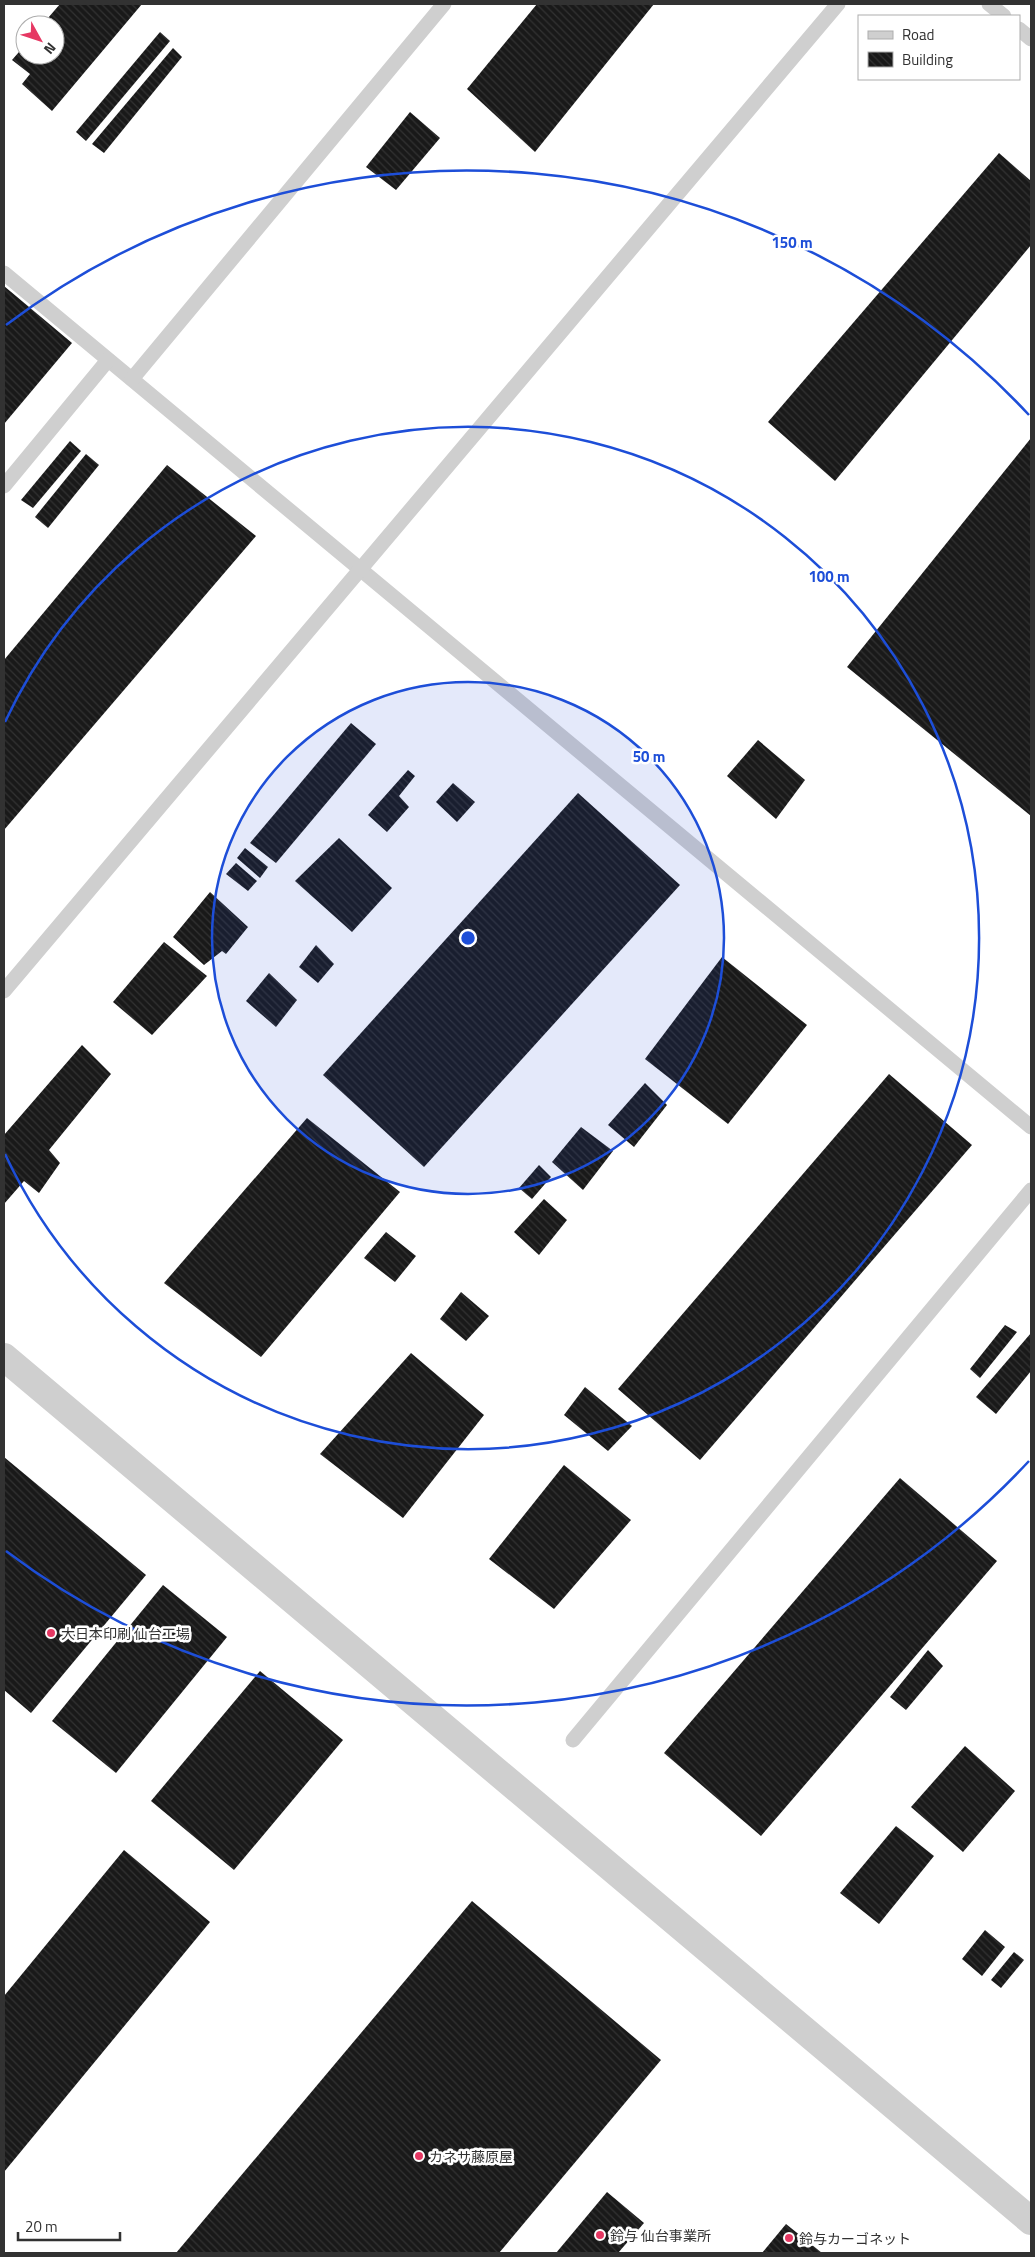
<svg xmlns="http://www.w3.org/2000/svg" width="1035" height="2257" font-family="'Titillium Web','Noto Sans JP',sans-serif">
	<defs>
		<pattern id="building-back-hatch" width="6" height="6" patternUnits="userSpaceOnUse" patternTransform="scale(1.25)"><rect width="6" height="6" fill="#191919"/><path d="M-1 5l2 2M0 0l6 6M5-1l2 2" fill="none" stroke="#323232"/></pattern>
	</defs>
	<rect width="100%" height="100%" fill="#fff"/>
	<g fill="url(#building-back-hatch)">
		<polygon points="60,4 142,4 52,111 22,84 30,74 12,60 25,45 25,55 55,55 55,25 42,25"/>
		<polygon points="537,4 654,4 535,152 467,89"/>
		<polygon points="160,32 170,41 86,141 76,132"/>
		<polygon points="173,48 182,57 104,153 92,144"/>
		<polygon points="410,112 440,138 396,190 366,167"/>
		<polygon points="999,153 1031,181 1031,245 835,481 768,422"/>
		<polygon points="4,286 72,343 4,424"/>
		<polygon points="1031,438 1031,816 847,667"/>
		<polygon points="70,441 81,451 33,508 21,500"/>
		<polygon points="86,454 99,465 48,528 35,517"/>
		<polygon points="167,465 256,536 4,830 4,660"/>
		<polygon points="351,723 376,744 276,863 250,843"/>
		<polygon points="758,740 805,780 776,819 727,776"/>
		<polygon points="408,770 415,776 399,796 409,807 387,832 368,815"/>
		<polygon points="453,783 475,802 457,822 436,802"/>
		<polygon points="578,793 680,885 424,1167 323,1075"/>
		<polygon points="339,838 392,888 352,932 295,881"/>
		<polygon points="245,848 268,867 260,878 237,858"/>
		<polygon points="236,863 257,881 248,891 226,874"/>
		<polygon points="210,892 248,927 226,954 222,951 204,965 173,937"/>
		<polygon points="164,942 207,976 152,1035 113,1002"/>
		<polygon points="316,945 334,964 318,983 299,967"/>
		<polygon points="722,957 807,1025 728,1124 645,1059"/>
		<polygon points="269,973 297,1000 276,1027 246,1001"/>
		<polygon points="82,1045 111,1074 49,1150 60,1163 39,1193 24,1181 4,1204 4,1135"/>
		<polygon points="889,1074 972,1145 700,1460 618,1389"/>
		<polygon points="645,1083 667,1105 634,1147 608,1125"/>
		<polygon points="307,1118 400,1192 261,1357 164,1283"/>
		<polygon points="581,1127 613,1151 583,1190 552,1162"/>
		<polygon points="539,1165 551,1177 532,1199 519,1188"/>
		<polygon points="544,1199 567,1220 539,1255 514,1232"/>
		<polygon points="386,1232 416,1256 395,1282 364,1258"/>
		<polygon points="461,1292 489,1316 466,1341 440,1319"/>
		<polygon points="1005,1325 1017,1332 980,1378 970,1369"/>
		<polygon points="1031,1333 1031,1371 996,1414 976,1397"/>
		<polygon points="411,1353 484,1415 403,1518 320,1454"/>
		<polygon points="585,1387 632,1426 608,1451 564,1415"/>
		<polygon points="4,1457 146,1575 31,1713 4,1690"/>
		<polygon points="564,1465 631,1520 554,1609 489,1559"/>
		<polygon points="900,1478 997,1561 761,1836 664,1753"/>
		<polygon points="163,1585 227,1637 116,1773 52,1721"/>
		<polygon points="928,1650 943,1666 906,1710 890,1697"/>
		<polygon points="260,1671 343,1740 234,1870 151,1801"/>
		<polygon points="965,1746 1015,1791 963,1852 911,1807"/>
		<polygon points="896,1826 934,1856 879,1924 840,1893"/>
		<polygon points="124,1850 210,1922 4,2172 4,1996"/>
		<polygon points="472,1901 661,2060 499,2253 176,2253"/>
		<polygon points="985,1930 1005,1947 982,1976 962,1959"/>
		<polygon points="1014,1952 1024,1960 1001,1988 991,1980"/>
		<polygon points="607,2192 644,2223 618,2253 556,2253"/>
		<polygon points="786,2224 822,2253 762,2253"/>
	</g>
	<g fill="none" stroke-linecap="round" stroke-linejoin="round">
		<g stroke="#cfcfcf" stroke-width="15">
			<polyline points="989,4 1004,16"/>
			<polyline points="1019,29 1031,39"/>
			<polyline points="4,273 1031,1127"/>
			<polyline points="132,379 444,4"/>
			<polyline points="4,486 108,360"/>
			<polyline points="4,991 838,4"/>
			<polyline points="573,1740 1031,1190"/>
		</g>
		<polyline stroke="#cfcfcf" stroke-width="28" points="4,1357 1031,2221"/>
	</g>
	<circle cx="468" cy="938" r="256" fill="#1d4ed8" fill-opacity=".12"/>
	<g fill="none" stroke="#1d4ed8" stroke-width="2.5">
		<circle cx="468" cy="938" r="256"/>
		<path d="M5 722A511 511 0 1 1 5 1154"/>
		<path d="M1029 1461A767 767 0 0 1 6 1551M6 325A767 767 0 0 1 1029 415"/>
	</g>
	<g fill="#e63863" stroke="#fff" stroke-width="2">
		<circle cx="51" cy="1633" r="5"/>
		<circle cx="419" cy="2156" r="5"/>
		<circle cx="600" cy="2235" r="5"/>
		<circle cx="789" cy="2238" r="5"/>
	</g>
	<g text-anchor="middle" dominant-baseline="central" stroke-width="5" stroke-linejoin="round" paint-order="stroke">
		<g font-size="14" fill="#323232" stroke="#fff" text-anchor="start">
			<text x="61" y="1633">大日本印刷 仙台工場</text>
			<text x="429" y="2156">カネサ藤原屋</text>
			<text x="610" y="2235">鈴与 仙台事業所</text>
			<text x="799" y="2238">鈴与カーゴネット</text>
		</g>
	</g>
	<circle cx="468" cy="938" r="8" fill="#1d4ed8" stroke="#fff" stroke-width="2.5"/>
	<g font-size="15" text-anchor="middle" font-weight="bold" fill="#1d4ed8" stroke="#fff" stroke-width="5" stroke-linejoin="round" paint-order="stroke">
		<text x="792" y="248">150 m</text>
		<text x="829" y="582">100 m</text>
		<text x="649" y="762">50 m</text>
	</g>
	<rect width="1035" height="2257" fill="none" stroke="#323232" stroke-width="10"/>
	<rect x="858" y="15" width="162" height="65" fill="#ffffff" stroke="#adadad"/>
	<rect x="868" y="31" width="25" height="8" fill="#cfcfcf" stroke="#adadad"/>
	<text x="902" y="40" font-size="15" fill="#323232">Road</text>
	<rect x="868" y="52" width="25" height="15" fill="url(#building-back-hatch)" stroke="#adadad"/>
	<text x="902" y="65" font-size="15" fill="#323232">Building</text>
	<g transform="translate(40 40) rotate(130)"><circle r="24" fill="#ffffff" stroke="#adadad"/>
	<path d="M0-4L9 19L0 12L-9 19Z" fill="#e63863"/>
	<text y="-8" font-size="14" font-weight="bold" text-anchor="middle" fill="#323232">N</text>
	</g>
	<path d="M18 2232v8h102v-8" fill="none" stroke="#323232" stroke-width="2.5"/>
	<text x="25" y="2232" font-size="15" fill="#323232" stroke="#ffffff" stroke-width="4" paint-order="stroke">20 m</text>
</svg>
